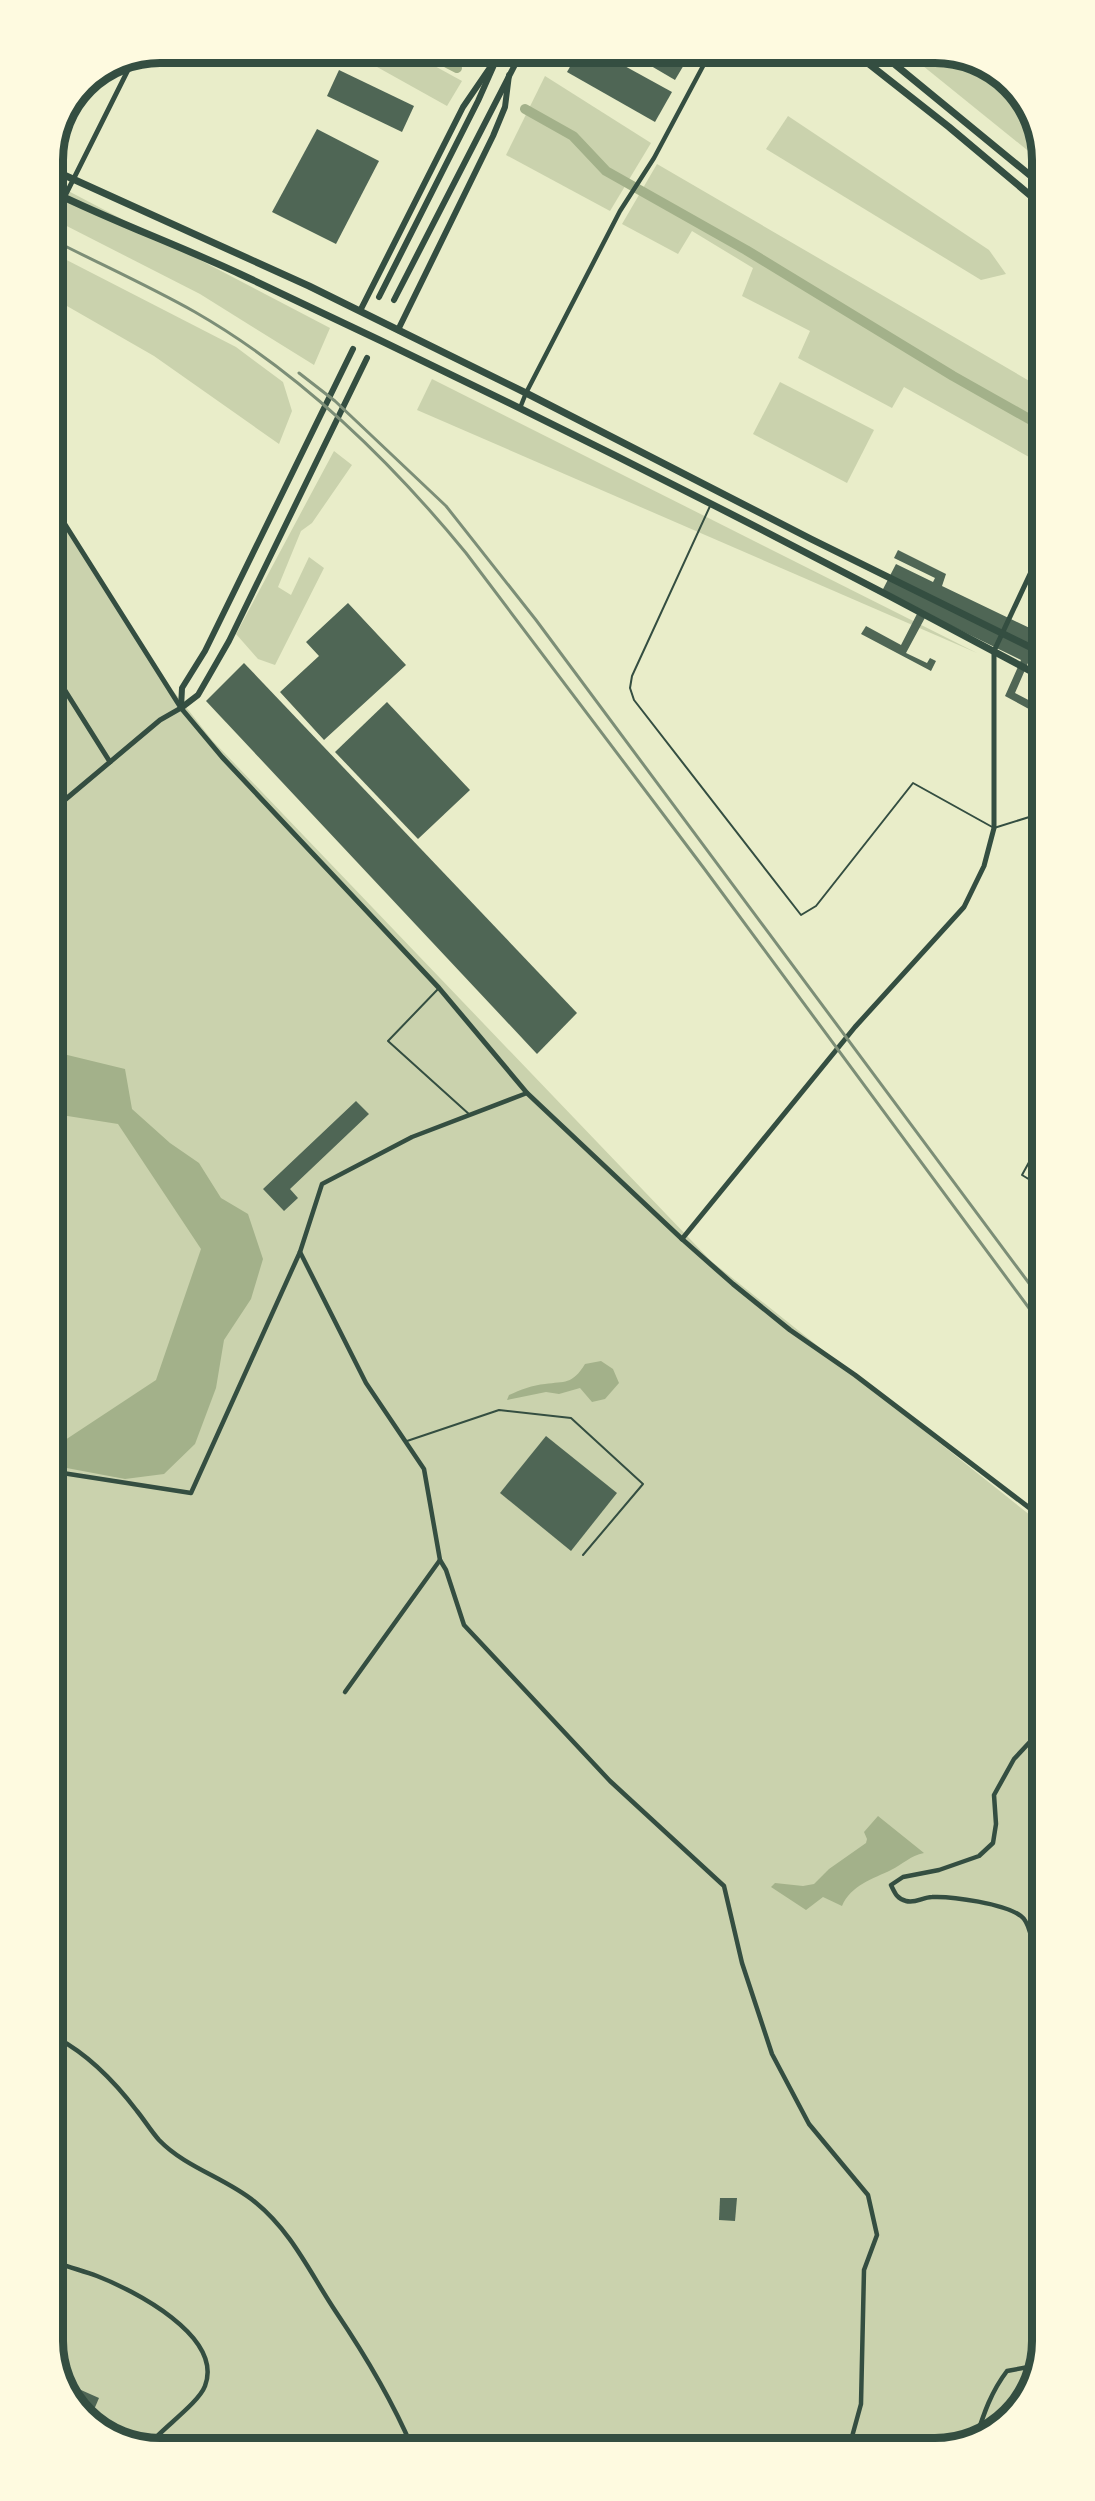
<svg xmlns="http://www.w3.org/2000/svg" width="1095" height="2501" font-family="Raleway,sans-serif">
	<rect width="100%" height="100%" fill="#e9edc9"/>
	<g fill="#cad2ad">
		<polygon points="352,53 411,53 462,81 447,106"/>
		<polygon points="446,53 474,53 469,65"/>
		<polygon points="907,53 942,53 1001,75 1037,126 1037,158"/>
		<polygon points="545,76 651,143 610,211 506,155"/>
		<polygon points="788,116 989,250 1006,274 981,280 766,149"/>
		<polygon points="657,164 1038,386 1038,462 904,387 892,408 798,358 810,331 742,296 753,268 692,231 678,254 622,224"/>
		<polygon points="53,183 330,328 314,365 200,294 53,219"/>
		<polygon points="53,253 236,347 283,382 292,411 279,444 154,356 53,298"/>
		<polygon points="432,379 977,653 417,410"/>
		<polygon points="780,382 874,430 847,483 753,434"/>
		<polygon points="334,451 352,465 312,523 301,531 278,587 291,595 309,557 324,568 275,665 258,659 236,634"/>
		<polygon points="54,506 167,683 212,740 711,1261 1040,1523 1042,2341 1021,2406 969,2443 153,2448 94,2426 58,2375"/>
	</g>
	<g fill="#a3b18a">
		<polygon points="55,1052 125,1069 132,1109 170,1143 199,1163 221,1198 248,1214 263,1259 251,1299 224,1340 216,1388 195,1444 164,1474 125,1479 56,1466 56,1446 156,1380 201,1249 118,1124 55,1114"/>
		<path d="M601 1361 613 1369 619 1383 605 1399 592 1402 580 1388 559 1394 546 1392 507 1400 509 1395C520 1390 533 1385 545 1384 565 1381 572 1385 585 1364Z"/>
		<path d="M878 1816 924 1853C910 1856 903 1864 891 1870 873 1879 851 1885 842 1906L823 1897 806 1910 771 1887 775 1883 803 1886 814 1884 829 1869 866 1843 867 1839 864 1832Z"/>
	</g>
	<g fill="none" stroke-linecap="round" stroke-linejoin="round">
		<g stroke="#a3b18a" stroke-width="10">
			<polyline points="428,53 457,68"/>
			<polyline points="525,109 573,136 606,171 746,250 953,376 1038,424"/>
		</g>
	</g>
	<g fill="#4f6655">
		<polygon points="578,53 601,53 672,92 655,122 567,72"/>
		<polygon points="629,53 691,53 675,80"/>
		<polygon points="339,70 414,106 402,132 327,96"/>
		<polygon points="317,129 379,161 336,244 272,212"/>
		<polygon points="898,550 946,574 942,586 1036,631 1038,627 1038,668 1028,663 1015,693 1038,705 1038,714 1005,696 1021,660 927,614 906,653 927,663 930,658 936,661 931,671 861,634 866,626 901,645 919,610 881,593 896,564 933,582 935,578 894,558"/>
		<polygon points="348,603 406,665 324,740 280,692 319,656 306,642"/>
		<polygon points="244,663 577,1013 537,1054 206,701"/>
		<polygon points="387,702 470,790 418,839 335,752"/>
		<polygon points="356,1101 369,1114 290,1189 298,1198 284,1211 263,1189"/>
		<polygon points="546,1436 617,1493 571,1551 500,1493"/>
		<polygon points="720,2198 737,2198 735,2221 719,2220"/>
		<polygon points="63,2382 99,2398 90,2419"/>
	</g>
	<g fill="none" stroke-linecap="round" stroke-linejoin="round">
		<g stroke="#344e41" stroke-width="2">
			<polyline points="711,504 632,676 630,688 634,700 801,915 816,906 913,783 994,828 1039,814"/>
			<polyline points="439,988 388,1041 470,1115"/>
			<polyline points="1039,1144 1022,1175 1040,1186"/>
			<polyline points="407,1441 499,1410 571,1418 643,1484 583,1555"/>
		</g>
		<g stroke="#344e41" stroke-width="4.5">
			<polyline points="520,408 526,393 620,211 654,158 710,53"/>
			<polyline points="300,1252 366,1383 424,1469 440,1560 446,1570 464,1625 610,1781 724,1886 742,1963 772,2054 809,2124 868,2195 877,2235 864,2270 861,2404 850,2444"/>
			<polyline points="56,1472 191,1493 300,1252 322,1184 412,1137 527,1093"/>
			<polyline points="345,1692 440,1560"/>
			<path d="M1041 1730 1014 1759 994 1795 996 1824 993 1843 979 1856 939 1870 903 1877 891 1885C895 1893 897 1899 906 1901 915 1904 923 1897 932 1897 953 1896 1005 1904 1021 1916 1042 1931 1035 2036 1037 2064 1037 2071 1040 2079 1042 2086"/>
			<path d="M57 2038C89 2055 115 2082 137 2111 145 2121 151 2131 159 2140 186 2168 226 2178 255 2202 292 2232 310 2273 336 2312 365 2355 391 2398 412 2447"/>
			<path d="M58 2263C71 2268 84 2271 97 2276 133 2290 224 2336 205 2386 198 2404 161 2429 148 2446"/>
			<path d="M976 2438C984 2413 991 2392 1007 2371L1034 2366"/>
		</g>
		<g stroke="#344e41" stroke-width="5">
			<polyline points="64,198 134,58"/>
			<polyline points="54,507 181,708 222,757 439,988 527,1093 682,1239 733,1284 790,1330 855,1375 1040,1516"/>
			<polyline points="54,673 110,762"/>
			<polyline points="54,809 160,720 181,708"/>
			<polyline points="682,1239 855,1027 964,907 984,866 994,828 994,651 1038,557"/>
		</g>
		<g stroke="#344e41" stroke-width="6">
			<polyline points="379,297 478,101 494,65"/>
			<polyline points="394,300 521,53"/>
			<polyline points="360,311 463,107 500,53"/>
			<polyline points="398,330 493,136 505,107 509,75"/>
			<polyline points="181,708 182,688 205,651 353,349"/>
			<polyline points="181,708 198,695 229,641 367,358"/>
		</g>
		<g stroke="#344e41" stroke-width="7">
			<polyline points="855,53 949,127 1037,201"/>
			<polyline points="881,53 1037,181"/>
			<polyline points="53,170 309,286 526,393 811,539 1038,651"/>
			<path d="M53 192C114 222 178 245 240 274 510 400 776 534 1038 675"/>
		</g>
		<g stroke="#7c8e77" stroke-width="3">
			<path d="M53 240C100 264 149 286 195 312 301 373 389 459 466 553L703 867 1040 1323"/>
			<polyline points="299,373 335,401 446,506 536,620 1040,1298"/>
		</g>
	</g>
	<path d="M0 0H1095V2501H0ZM160 63H935A97 97 0 0 1 1032 160V2341A97 97 0 0 1 935 2438H160A97 97 0 0 1 63 2341V160A97 97 0 0 1 160 63Z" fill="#fefae0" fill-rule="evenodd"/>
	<path fill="none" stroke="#344e41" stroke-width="8" d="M160 63H935A97 97 0 0 1 1032 160V2341A97 97 0 0 1 935 2438H160A97 97 0 0 1 63 2341V160A97 97 0 0 1 160 63Z"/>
</svg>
